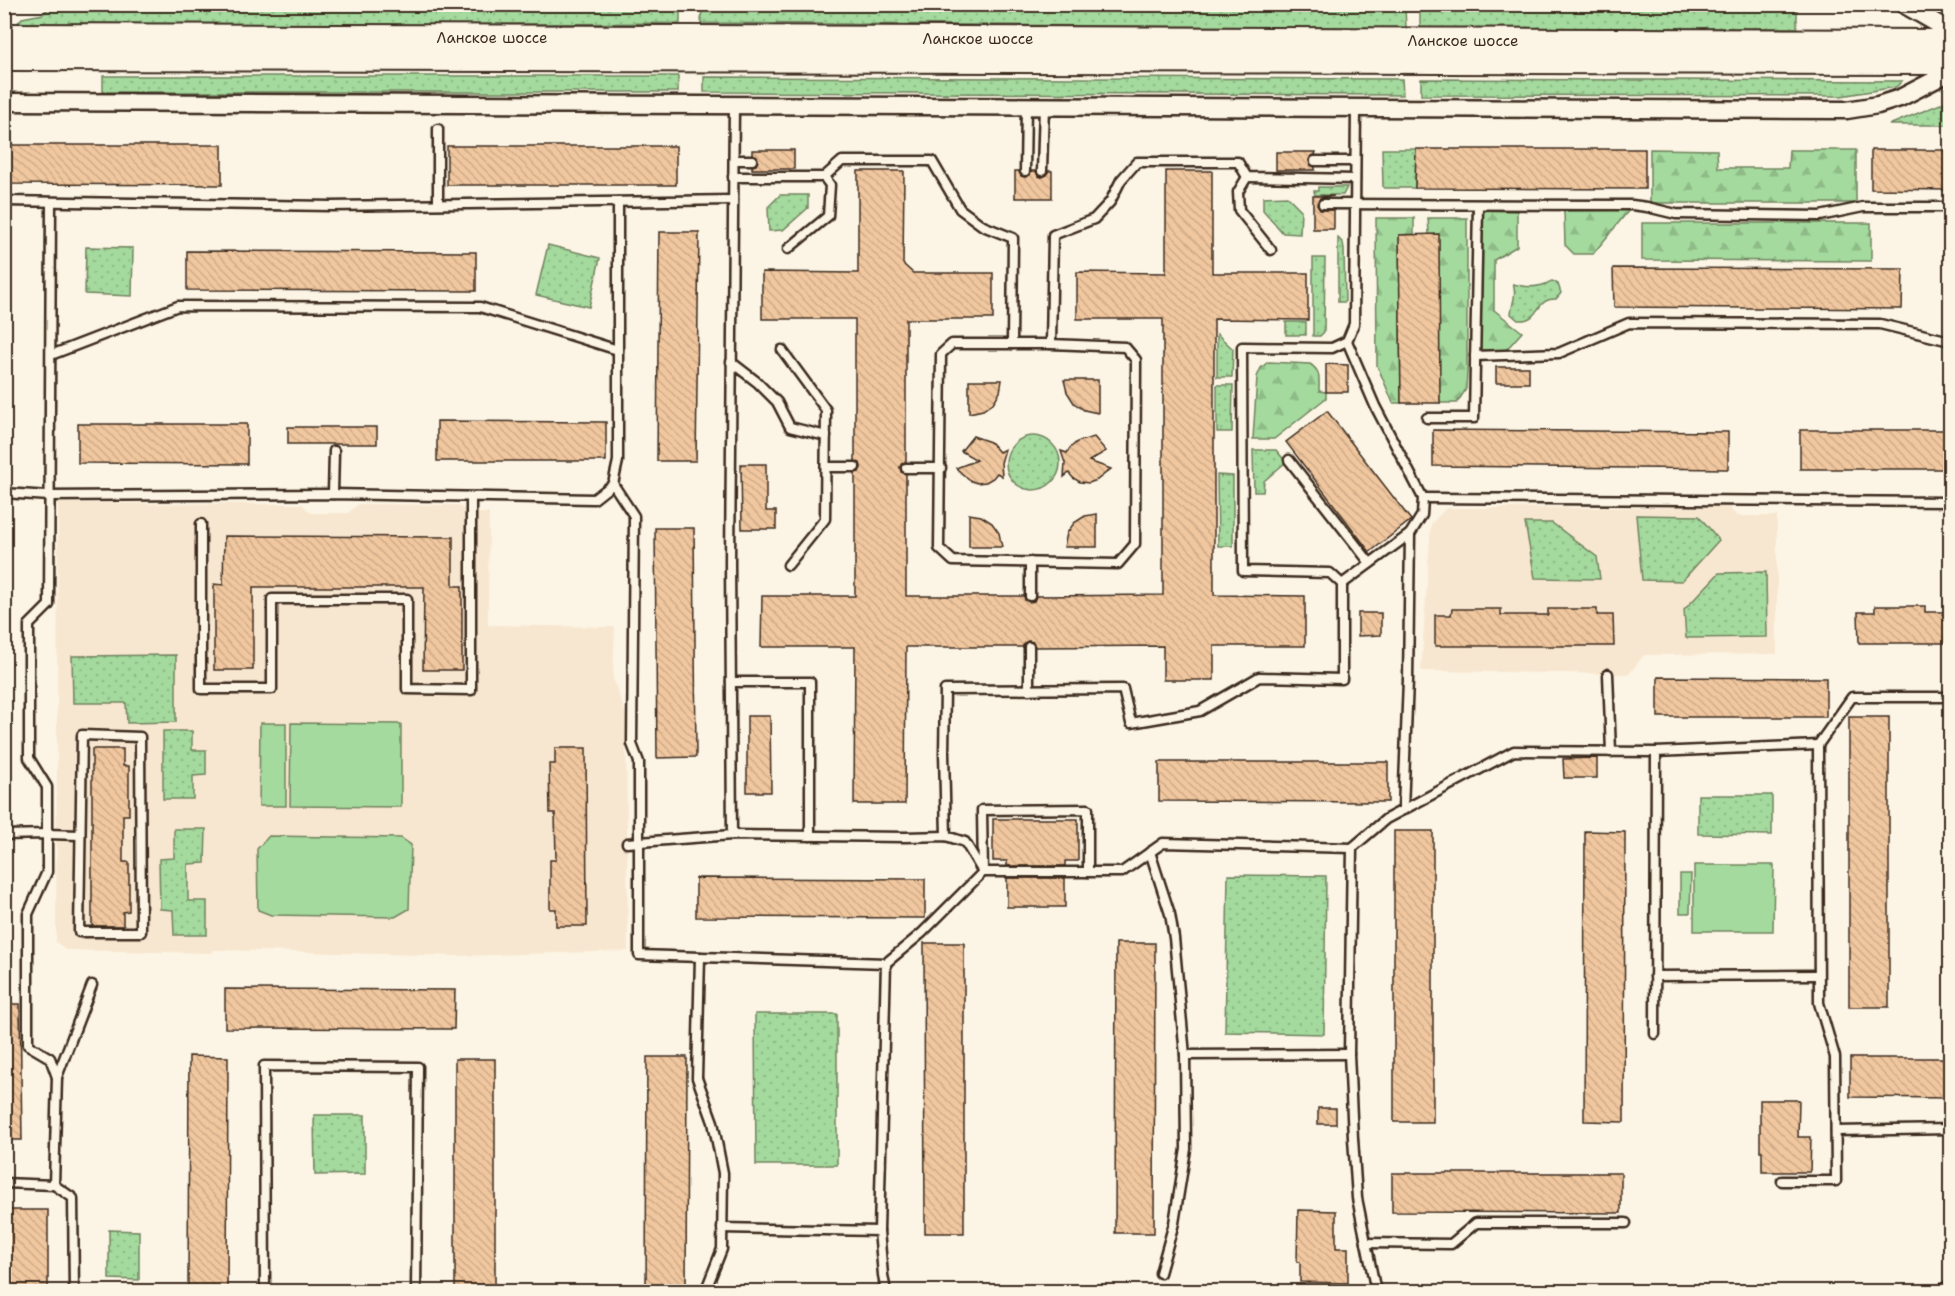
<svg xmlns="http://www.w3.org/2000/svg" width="1955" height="1296" font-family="'Shantell Sans',sans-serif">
	<defs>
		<pattern id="grass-dots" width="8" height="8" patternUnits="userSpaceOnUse" patternTransform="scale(1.5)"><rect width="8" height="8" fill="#a4da9d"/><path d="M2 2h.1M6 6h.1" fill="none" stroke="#8ebb87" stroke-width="1.8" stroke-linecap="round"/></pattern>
		<pattern id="forest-firs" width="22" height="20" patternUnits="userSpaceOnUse" patternTransform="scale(1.5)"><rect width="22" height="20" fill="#a4da9d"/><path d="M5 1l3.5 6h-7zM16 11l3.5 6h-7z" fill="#8ebb87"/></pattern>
		<pattern id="building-back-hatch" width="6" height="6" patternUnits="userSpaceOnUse" patternTransform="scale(1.5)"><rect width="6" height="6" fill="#f0c79f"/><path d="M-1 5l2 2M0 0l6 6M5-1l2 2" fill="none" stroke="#cfab88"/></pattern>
	</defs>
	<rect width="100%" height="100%" fill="#fcf5e5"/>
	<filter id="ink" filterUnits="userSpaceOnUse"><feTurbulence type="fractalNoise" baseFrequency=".0167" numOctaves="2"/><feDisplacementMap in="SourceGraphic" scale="12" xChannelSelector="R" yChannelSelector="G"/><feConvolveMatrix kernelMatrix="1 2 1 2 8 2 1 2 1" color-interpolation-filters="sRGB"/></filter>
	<g filter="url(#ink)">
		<g fill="#f8e7d0">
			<polygon points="58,503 302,504 311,513 348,513 358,504 457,505 471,513 489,513 488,625 615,627 613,678 626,715 628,951 461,956 213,950 212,953 65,950 56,942"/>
			<polygon points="1729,507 1737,516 1777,516 1777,654 1644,655 1629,674 1421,671 1431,524 1446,508"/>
		</g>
		<g fill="url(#grass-dots)" stroke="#70825e" stroke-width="1.5">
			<polygon points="51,5 680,5 680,23 13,28 22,18 43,14"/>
			<polygon points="702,5 1405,8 1406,28 701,23"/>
			<polygon points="1797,7 1797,28 1420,29 1420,8"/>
			<rect x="103" y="76" width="575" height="16"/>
			<polygon points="704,77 1402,79 1403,95 704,92"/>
			<polygon points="1421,79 1902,81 1896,87 1841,96 1421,95"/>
			<polygon points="1950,100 1950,125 1889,125"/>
			<polygon points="1382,149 1416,149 1415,188 1385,188 1383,187"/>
			<polygon points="1318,187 1347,187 1343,195 1315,195 1314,191 1318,191"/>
			<polygon points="780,195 808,195 808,208 783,230 769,231 768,207"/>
			<polygon points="1287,196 1301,210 1300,234 1283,233 1263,210 1263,197"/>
			<polygon points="1338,238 1343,243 1344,249 1345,302 1338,302"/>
			<polygon points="548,245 600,258 589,307 536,295"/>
			<polygon points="86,247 133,248 132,296 85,294"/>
			<polygon points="1313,258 1325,258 1324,332 1320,336 1313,336"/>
			<path d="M1552 281 1558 284 1561 293 1556 299C1534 298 1541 322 1518 320L1511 314C1512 303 1517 295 1513 284 1527 288 1540 288 1552 281Z"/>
			<rect x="1286" y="322" width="20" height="13"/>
			<polygon points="1217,334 1233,349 1232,377 1217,377"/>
			<polygon points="1217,385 1233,385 1232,432 1217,432"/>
			<circle cx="1033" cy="463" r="27"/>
			<polygon points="1253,450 1276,450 1286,462 1264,481 1263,492 1254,492"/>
			<polygon points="1217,475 1233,476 1233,546 1218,546"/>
			<polygon points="1636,515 1699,516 1719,540 1682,581 1642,580"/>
			<polygon points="1525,523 1552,523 1597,557 1600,579 1535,578"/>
			<polygon points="1766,572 1767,637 1686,638 1684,610 1719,573"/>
			<polygon points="176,655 176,722 127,723 126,703 73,703 72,656"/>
			<polygon points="163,731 192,731 192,750 206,750 206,775 193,776 193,799 163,799"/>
			<polygon points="1698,795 1772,795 1772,835 1698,834"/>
			<polygon points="174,829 206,829 205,863 188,864 188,901 207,901 207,935 174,935 173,910 160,909 159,859 174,858"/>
			<polygon points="1228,875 1326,876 1324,1034 1225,1032"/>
			<polygon points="755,1014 837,1014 837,1165 756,1165"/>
			<polygon points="314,1115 365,1115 365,1174 315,1175"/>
			<polygon points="109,1230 139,1231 139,1280 109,1279"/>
		</g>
		<g fill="url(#forest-firs)" stroke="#70825e" stroke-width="1.5">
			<polygon points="1650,149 1717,150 1718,168 1788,168 1789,150 1856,150 1856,203 1650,203"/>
			<polygon points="1481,210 1517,211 1517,246 1494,260 1494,310 1522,332 1506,350 1479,350"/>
			<polygon points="1629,210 1593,254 1574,254 1565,245 1564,211"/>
			<polygon points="1376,218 1414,218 1414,234 1399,235 1401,403 1393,403 1377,365"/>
			<polygon points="1428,218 1467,218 1467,371 1466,389 1457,403 1440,403"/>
			<polygon points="1642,223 1871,223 1871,261 1642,260"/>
			<path d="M1268 362 1310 364C1321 371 1319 379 1319 391L1326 392V398L1274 439H1253L1257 377 1261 368Z"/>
		</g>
		<g fill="#a4da9d" stroke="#70825e" stroke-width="1.5">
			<polygon points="260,723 286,723 286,806 259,806"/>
			<polygon points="291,723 401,724 401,807 290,806"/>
			<polygon points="269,836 401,838 411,845 409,909 395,917 271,915 258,910 257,849"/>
			<polygon points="1694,865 1774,865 1773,931 1694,931"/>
			<polygon points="1680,874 1691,874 1690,913 1680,913"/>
		</g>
		<g fill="url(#building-back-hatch)" stroke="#3b2a1e" stroke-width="1.5">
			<polygon points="4,145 222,145 222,185 4,184"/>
			<rect x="447" y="146" width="229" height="39"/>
			<polygon points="1416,149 1645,149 1645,189 1415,188"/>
			<polygon points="752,150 794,150 794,169 752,169 752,166 756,165 758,161 757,156 752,154"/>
			<polygon points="1871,150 1950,150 1950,190 1871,189"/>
			<polygon points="1276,152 1316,152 1315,155 1311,156 1309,160 1310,165 1315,167 1315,170 1276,170"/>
			<polygon points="858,171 904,171 903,264 913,273 993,273 993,319 906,319 906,462 902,463 900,467 901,472 906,474 906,596 1024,596 1025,600 1029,602 1034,601 1036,596 1163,595 1163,319 1077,319 1077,272 1166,273 1166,171 1212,171 1212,273 1308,273 1308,320 1214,319 1214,595 1305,596 1305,646 1214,646 1214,680 1163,680 1163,646 1035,647 1033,642 1028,641 1024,643 1023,647 906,647 905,804 854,804 855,647 761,647 762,596 855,596 855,473 859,472 861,468 860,463 855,461 855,319 762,319 762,272 858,273"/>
			<polygon points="1015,171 1019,171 1021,176 1025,177 1030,175 1031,171 1036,171 1038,176 1042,177 1047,175 1048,171 1052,171 1052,198 1015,198"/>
			<polygon points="1313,196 1334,196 1320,198 1317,205 1320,210 1334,210 1334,229 1313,229"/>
			<polygon points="659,232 699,232 696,461 657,461"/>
			<polygon points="1439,234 1440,403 1401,403 1399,235"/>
			<polygon points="187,251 476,252 476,291 187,290"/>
			<polygon points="1613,268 1903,269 1902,309 1614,307"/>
			<polygon points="1326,364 1348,365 1348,392 1326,392"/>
			<rect x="1496" y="367" width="33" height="16"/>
			<polygon points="969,380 1002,380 1000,392 993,403 983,410 969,413"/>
			<polygon points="1064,380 1098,380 1098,413 1084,410 1074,403 1067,392"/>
			<polygon points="1327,411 1411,520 1370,552 1286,442"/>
			<polygon points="437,421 606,422 606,461 437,461"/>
			<polygon points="78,424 247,424 247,464 78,463"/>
			<rect x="288" y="427" width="89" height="17"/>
			<polygon points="1433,430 1728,432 1728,469 1433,466"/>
			<rect x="1800" y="430" width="150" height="39"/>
			<polygon points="973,436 990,442 999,452 1005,449 1001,463 1002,476 997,473 993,478 986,482 977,483 969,480 956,468 977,460 961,451"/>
			<polygon points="1094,437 1106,451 1089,461 1111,469 1097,480 1089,483 1080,482 1073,478 1069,473 1064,477 1065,463 1061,451 1067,453 1070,448 1077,442"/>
			<polygon points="741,464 766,464 766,511 776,511 776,529 742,529"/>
			<polygon points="969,514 981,516 992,523 999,533 1002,547 969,547"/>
			<polygon points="1097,514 1097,547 1064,547 1067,533 1074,523 1085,516"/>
			<polygon points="655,528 694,528 696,757 657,758"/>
			<polygon points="224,536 453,537 453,586 462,586 462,670 423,670 424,587 253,587 253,670 214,670 214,584 223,585"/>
			<polygon points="1875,606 1925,606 1925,612 1950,612 1950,643 1859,643 1858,612 1875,612"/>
			<polygon points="1452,609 1501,609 1501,615 1548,615 1548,609 1597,609 1597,615 1613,615 1614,646 1435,646 1435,615 1451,615"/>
			<polygon points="1358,613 1381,613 1381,635 1358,636"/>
			<polygon points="1658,677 1826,678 1826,717 1658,717"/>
			<polygon points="747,716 770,716 771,792 747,792"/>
			<rect x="1849" y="717" width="40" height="290"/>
			<polygon points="555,748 586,748 587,926 556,926 556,909 550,909 550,860 556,860 555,813 550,813 549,764 555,764"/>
			<polygon points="92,749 123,749 123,766 129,766 129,815 123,815 123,862 129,862 129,911 123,912 123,926 92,926"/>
			<polygon points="1597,758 1597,778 1564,778 1563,759"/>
			<polygon points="1159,762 1388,762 1388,802 1159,801"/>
			<polygon points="993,819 1078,819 1078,861 1065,861 1065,866 1007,866 1007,861 993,861"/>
			<rect x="1394" y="831" width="39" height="291"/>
			<polygon points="1585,831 1625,832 1624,1122 1584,1121"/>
			<polygon points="696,878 925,879 925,918 696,917"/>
			<rect x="1007" y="878" width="58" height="29"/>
			<polygon points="924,943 964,943 964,1233 925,1233"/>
			<polygon points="1116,943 1155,943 1154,1233 1115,1233"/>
			<polygon points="225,989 455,990 454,1029 225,1028"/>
			<polygon points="4,1004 20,1004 22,1140 4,1140"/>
			<polygon points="189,1056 228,1057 227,1292 188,1292"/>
			<polygon points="647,1057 687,1057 686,1292 646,1292"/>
			<polygon points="1850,1058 1950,1058 1950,1098 1850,1097"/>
			<rect x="455" y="1059" width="40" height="233"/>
			<polygon points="1760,1100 1799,1100 1798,1137 1811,1137 1810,1172 1762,1172 1762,1151 1760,1151"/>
			<rect x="1318" y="1108" width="18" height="16"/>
			<polygon points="1392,1173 1621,1173 1621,1213 1392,1212"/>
			<polygon points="9,1210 48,1210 48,1292 8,1292"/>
			<polygon points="1298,1210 1336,1211 1336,1248 1348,1248 1348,1283 1300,1282 1300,1262 1297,1262"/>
		</g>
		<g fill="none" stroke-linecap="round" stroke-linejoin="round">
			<g stroke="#3b2a1e" stroke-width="13">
				<g id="service">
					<polyline points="734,160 752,160"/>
					<polyline points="1315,161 1355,161"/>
					<polyline points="1025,171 1026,106"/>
					<polyline points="1042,171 1044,106"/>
					<polyline points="733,177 824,177 842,161 932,161 960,209 983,226 1013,238 1012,344 952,344 941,354 939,548 953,561 1118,564 1135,544 1136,360 1125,347 1051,344 1053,235 1094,219 1110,202 1121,180 1137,162 1238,162 1247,177 1355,179"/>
					<polyline points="1247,177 1238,192 1239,210 1271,250"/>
					<polyline points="4,201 332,206 733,200"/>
					<polyline points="51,203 49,605 29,625 29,758 47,787 47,834 80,835"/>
					<polyline points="438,204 438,129"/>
					<polyline points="1323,204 1632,205 1647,207 1676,214 1820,216 1863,207 1950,207"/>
					<polyline points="788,249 828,216 830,185 824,177"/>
					<polyline points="1347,341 1375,406 1423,498 1422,515 1410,534 1408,680 1403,810"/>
					<polyline points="1012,344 1051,344"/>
					<polyline points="782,350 826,410 825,519 788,565"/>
					<polyline points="51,355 178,306 480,307 618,350"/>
					<polyline points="1475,356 1559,353 1629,323 1880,324 1950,341"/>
					<polyline points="731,362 757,382 777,402 790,427 826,436"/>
					<polyline points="1427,418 1474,418 1478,205"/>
					<polyline points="1289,460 1370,563"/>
					<polyline points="826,467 855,467"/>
					<polyline points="906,468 941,468"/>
					<polyline points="613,484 634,516 632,744 639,762 639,955 886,963 879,1231 883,1275 886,1292"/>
					<polyline points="4,493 49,496 333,494 594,499 613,484 618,461 618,202"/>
					<polyline points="333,494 334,451"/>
					<polyline points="1423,498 1950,502"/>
					<polyline points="201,524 201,689 272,689 272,599 407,599 407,689 471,690 471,497"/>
					<polyline points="1342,584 1410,534"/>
					<polyline points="1030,596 1030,562"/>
					<polyline points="1608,674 1611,752"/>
					<polyline points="731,682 810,682 810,836"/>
					<polyline points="1029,690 1029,647"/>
					<polygon points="82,735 140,737 141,932 79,932"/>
					<polyline points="4,835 47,834 47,872 28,914 28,1045 50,1058 57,1077 54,1185 4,1183"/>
					<polyline points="732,835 730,562 734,105"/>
					<polyline points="946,836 944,753 945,690 1123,689 1131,723 1200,711 1259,677 1342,679 1342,584 1330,573 1243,571 1242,347 1332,348 1347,341 1354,324 1356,108"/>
					<polyline points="627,843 732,835 905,837 946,836 965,842 983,872 1122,872 1163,843 1352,848"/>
					<polyline points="1150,852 1170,914 1174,938 1185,1055 1186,1149 1174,1223 1160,1273"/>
					<polyline points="700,957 697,1078 713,1122 723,1173 722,1249 705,1292"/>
					<polyline points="886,963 922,933 983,872 982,810 1088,809 1088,872"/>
					<polyline points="1655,976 1818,975"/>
					<polyline points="1655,1034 1656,752 1818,745"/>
					<polyline points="1185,1055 1349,1054"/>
					<polyline points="57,1077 92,985"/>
					<polyline points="1836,1131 1950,1129"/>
					<polyline points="1782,1181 1836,1181 1835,1057 1819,1003 1818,745 1852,697 1950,697"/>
					<polyline points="54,1185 73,1198 74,1292"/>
					<polyline points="722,1228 879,1231"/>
					<polyline points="1366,1243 1451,1244 1476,1223 1626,1223"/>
					<polyline points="265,1292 264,1066 418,1067 416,1292"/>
					<polyline points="1376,1292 1357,1198 1353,1138 1349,1054 1352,848 1386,819 1514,751 1656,752"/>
				</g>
			</g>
			<g stroke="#3b2a1e" stroke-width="21">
				<g id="minor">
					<polyline points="1903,4 1950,31"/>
					<polyline points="4,102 1847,110 1878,105 1900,98 1950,72"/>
					<polyline points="1945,1292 1950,1290"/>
				</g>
			</g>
			<g stroke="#3b2a1e" stroke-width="28">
				<g id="secondary">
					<polyline points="4,36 1950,42"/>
					<polyline points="4,58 1950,62"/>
				</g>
			</g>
			<use href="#service" stroke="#fcf5e5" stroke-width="8"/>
			<use href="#minor" stroke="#fcf5e5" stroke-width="16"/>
			<use href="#secondary" stroke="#fcf5e5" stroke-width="24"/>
		</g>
	</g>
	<g text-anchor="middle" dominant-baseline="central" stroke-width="5" stroke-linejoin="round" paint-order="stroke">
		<g font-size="15" fill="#3b2a1e" stroke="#fcf5e5">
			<text x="492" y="38">Ланское шоссе</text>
			<text x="978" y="39">Ланское шоссе</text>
			<text x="1463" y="41">Ланское шоссе</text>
		</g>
	</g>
	<rect width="1955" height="1296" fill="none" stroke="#fcf5e5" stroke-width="24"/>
	<rect x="12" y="12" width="1931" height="1272" fill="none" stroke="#3b2a1e" stroke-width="2" filter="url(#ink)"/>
</svg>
